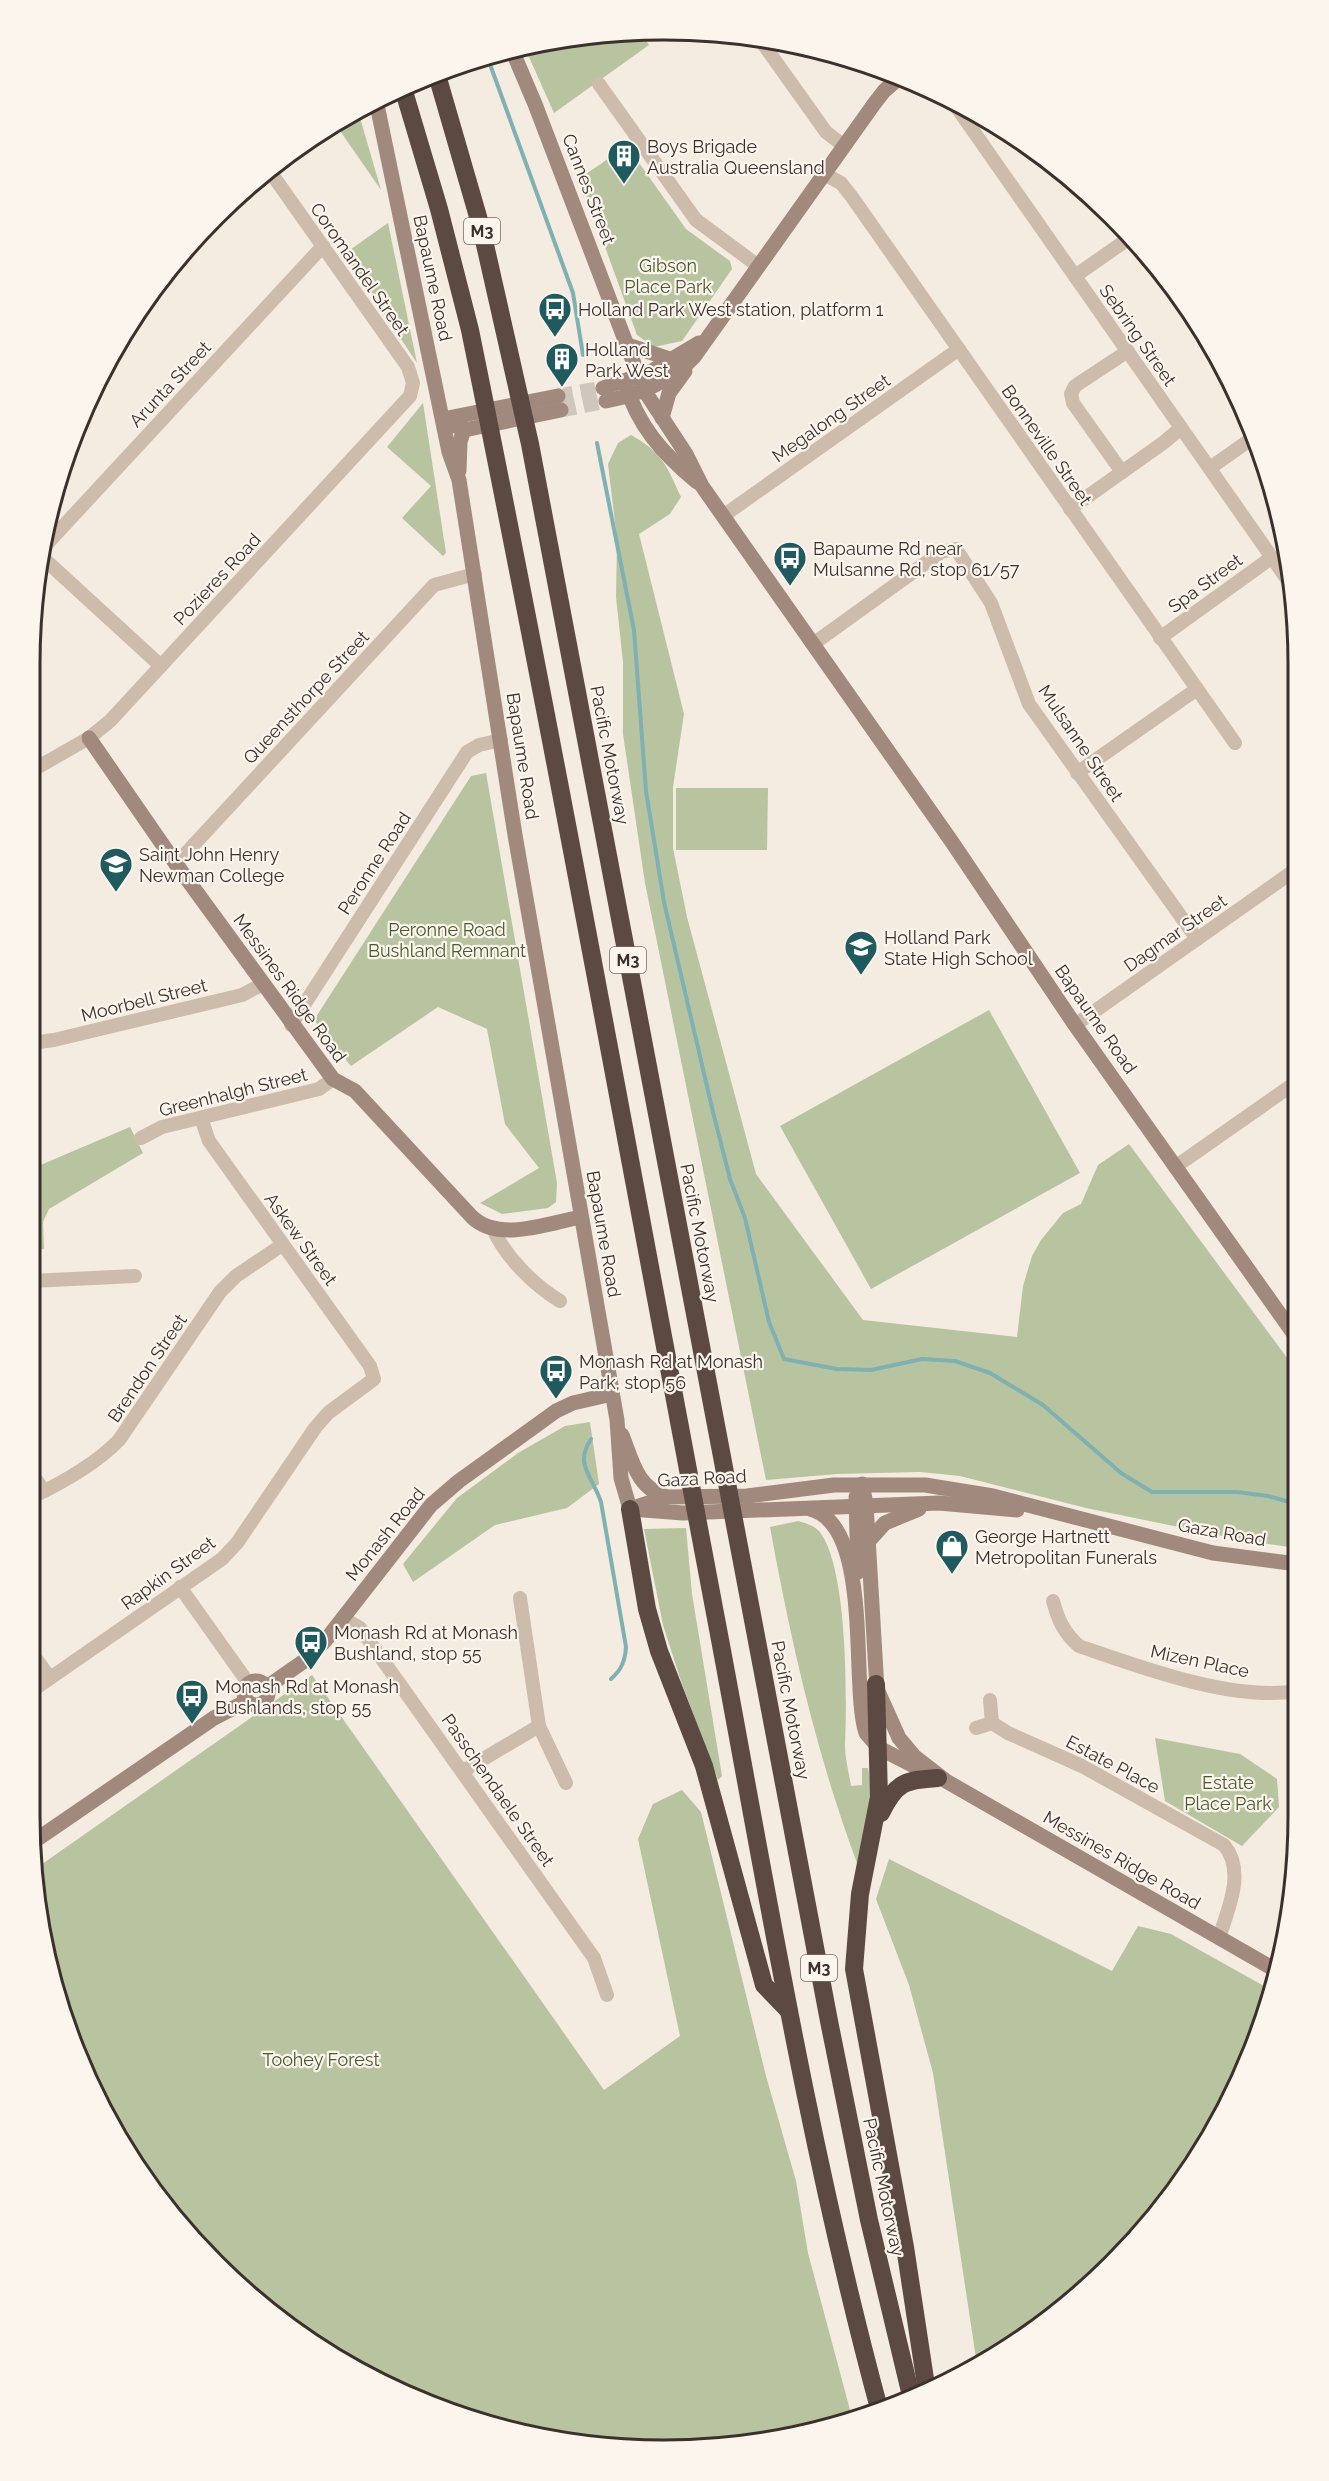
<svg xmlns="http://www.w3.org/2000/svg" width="1329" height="2481" font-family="Raleway,sans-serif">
	<rect width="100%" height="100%" fill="#f4ebe1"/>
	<g fill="#b8c4a0">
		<polygon points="623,31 640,32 649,45 554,113 525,48"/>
		<polygon points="358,111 381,190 336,125"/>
		<polygon points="627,146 686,229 730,261 732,269 682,341 654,347 637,335 580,178"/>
		<polygon points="388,223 417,363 344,254"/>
		<polygon points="423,403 446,553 443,556 402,518 431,486 387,447"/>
		<path d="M631 435C662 452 667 466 681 497L670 514 639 534 684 714 673 787V848L687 917 756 1174 863 1320 1017 1337 1023 1286 1032 1256 1041 1240 1063 1213 1081 1204 1098 1165 1129 1144 1296 1370 1297 1548 1247 1541 1086 1508 960 1476 920 1472 837 1474 766 1480 645 883 623 734V662L616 597 617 539 608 464 618 443Z"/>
		<polygon points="486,773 557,1183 556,1202 548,1208 502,1214 480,1203 539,1168 505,1124 487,1029 438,1007 351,1066 314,1020 471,776"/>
		<polygon points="676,788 768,788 767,850 676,850"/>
		<polygon points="989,1010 1080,1173 871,1289 780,1126"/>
		<polygon points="130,1127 143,1153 49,1209 43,1222 44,1249 31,1250 31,1169"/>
		<polygon points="590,1422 599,1484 567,1508 495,1525 413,1582 403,1564 457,1498 518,1453 565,1426"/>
		<path d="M798 1521C805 1523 813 1525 819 1531 848 1566 847 1699 845 1745 845 1758 849 1773 851 1786L862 1785V1768H868C875 1800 864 1832 857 1863 816 1753 791 1642 770 1527Z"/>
		<polygon points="686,1528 692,1594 722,1776 718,1780 681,1681 663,1625 644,1529"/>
		<path d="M312 1675 604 2090 680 2036 638 1839 653 1804 682 1790 701 1812 766 2076 796 2181 808 2253 853 2421C790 2443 689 2455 622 2450 603 2448 584 2443 566 2440 544 2437 520 2435 499 2429 266 2363 95 2178 43 1942 38 1919 38 1893 35 1869Z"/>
		<polygon points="1155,1738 1240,1754 1277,1779 1279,1807 1242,1846 1165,1801"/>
		<polygon points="889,1859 1112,1971 1138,1926 1171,1934 1273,1991 1214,2133 1168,2203 1083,2293 1017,2344 977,2365 933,2073 909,1985 876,1899"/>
	</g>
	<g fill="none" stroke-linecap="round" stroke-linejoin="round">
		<g stroke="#7fb0b2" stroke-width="4">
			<polyline points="487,56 573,293 583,355"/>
			<polyline points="597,443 634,630 646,791 664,902 713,1112 730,1179 745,1218 769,1322 784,1359 837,1369 871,1370 922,1359 955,1361 990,1373 1043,1405 1121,1473 1152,1492 1237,1492 1268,1496 1297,1504"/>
			<path d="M591 1439C574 1465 592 1475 601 1502L626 1647C625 1662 621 1670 611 1679"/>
		</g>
		<g stroke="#cfc6bd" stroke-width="15" stroke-dasharray="15 8" stroke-linecap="butt">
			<polyline points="558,396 603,388"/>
			<polyline points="561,410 606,401"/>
		</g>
		<g stroke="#cdbbac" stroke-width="14">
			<polyline points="759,38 826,132 844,146"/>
			<polyline points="599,84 696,220 757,265"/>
			<polyline points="953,102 1294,589"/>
			<polyline points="824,174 841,183 852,197 1235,743"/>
			<polyline points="1075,276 1128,239"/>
			<polyline points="1210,468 1254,437"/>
			<polyline points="1122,472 1073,403 1071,394 1075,386 1128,351"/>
			<polyline points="1070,509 1163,443 1181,428"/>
			<polyline points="723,516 959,349"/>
			<polyline points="44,547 323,246"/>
			<polyline points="42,557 161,666"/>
			<polyline points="1160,638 1271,558"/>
			<polyline points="813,644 941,552 956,549 991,603 1029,704 1197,939"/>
			<polyline points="31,771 89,738 110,721 410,396 413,383 408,367 269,170"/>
			<polyline points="1077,773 1197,689"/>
			<polyline points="176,864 434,585 475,574"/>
			<polyline points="291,1025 467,752 479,745 501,740"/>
			<polyline points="1075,1025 1295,870"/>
			<polyline points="31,1043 54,1040 242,995 263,984"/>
			<polyline points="141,1138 162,1127 319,1089 333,1079"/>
			<polyline points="1175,1167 1295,1083"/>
			<path d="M493 1229C506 1258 534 1285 560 1301"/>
			<polyline points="31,1281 135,1276"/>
			<polyline points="1285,1321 1296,1312"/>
			<polyline points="30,1396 32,1474 44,1491"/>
			<path d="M30 1498C62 1483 95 1465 119 1440L220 1292 236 1276 282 1245"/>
			<polyline points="180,1587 249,1684"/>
			<polyline points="520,1598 539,1726 566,1783"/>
			<path d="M1053 1601C1058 1620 1064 1633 1079 1646 1140 1667 1233 1702 1297 1691"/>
			<polyline points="343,1618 360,1628 594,1958 607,1995"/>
			<polyline points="30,1651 50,1678"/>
			<polyline points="30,1692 222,1559 237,1543 315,1428 328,1413 374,1379 370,1366 209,1141 201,1118"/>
			<path d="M992 1723 1008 1733 1082 1766 1224 1845C1246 1871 1228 1909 1219 1938"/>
			<polyline points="976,1728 992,1723 990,1700"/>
			<polyline points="463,1771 539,1726"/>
		</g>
		<g stroke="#a18a7d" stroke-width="15">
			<polyline points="512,50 535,104 644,390 686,454 702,486 952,842 1075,1025 1296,1337"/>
			<polyline points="376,100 449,452 459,480 515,835 617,1420 621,1478 630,1509"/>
			<polyline points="628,345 673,360"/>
			<path d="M625 383C638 426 662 453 697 482"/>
			<polyline points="603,388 652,371 699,343"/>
			<path d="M606 401C638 395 672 381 694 357L874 104 884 91 899 78"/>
			<polyline points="662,418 669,393 685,371"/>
			<polyline points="443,419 558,396"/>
			<polyline points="443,420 460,428 469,429 561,410"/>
			<polyline points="459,471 460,442 464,429"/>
			<path d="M89 738 176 864 333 1079 355 1091 472 1217C499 1243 549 1223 581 1217"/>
			<path d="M622 1435C632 1460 637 1489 667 1497"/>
			<polyline points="862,1484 866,1504 877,1689 899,1738 915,1757 946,1781 1279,1972"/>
			<polyline points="856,1497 858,1572"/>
			<polyline points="630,1509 667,1497 747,1496 834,1485 925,1485 993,1496 1213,1553 1297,1564"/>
			<polyline points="631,1509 683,1513 939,1503 1017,1510"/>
			<path d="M810 1509C874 1525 850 1685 866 1733L879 1748 924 1771"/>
			<polyline points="867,1543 885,1523 919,1509"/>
			<circle cx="256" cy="1693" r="12"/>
			<polyline points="267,1687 307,1659 325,1641 431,1505 459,1481 556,1411 573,1403 612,1394"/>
			<polyline points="33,1842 214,1718 247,1701"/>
		</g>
		<g stroke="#5c4a42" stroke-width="18">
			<polyline points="437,75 481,227 530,444 829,2021 869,2220 912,2400"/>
			<path d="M403 88 439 209 470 330C558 762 636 1196 718 1629 767 1891 810 2154 880 2412"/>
			<polyline points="630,1509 647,1609 659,1651 704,1766 764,1985 788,2010"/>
			<polyline points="876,1684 879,1797 860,1894 854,1969 905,2247 927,2392"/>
			<path d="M881 1813C896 1782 905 1780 938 1778"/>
		</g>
	</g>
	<defs>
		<g id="building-pin" transform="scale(1.725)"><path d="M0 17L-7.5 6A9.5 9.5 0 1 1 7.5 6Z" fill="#1f5a5e" stroke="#fbf5ee"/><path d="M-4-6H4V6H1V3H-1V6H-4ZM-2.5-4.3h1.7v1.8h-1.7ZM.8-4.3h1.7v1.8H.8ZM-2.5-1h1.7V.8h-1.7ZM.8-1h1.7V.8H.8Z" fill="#fff"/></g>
		<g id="bus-pin" transform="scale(1.725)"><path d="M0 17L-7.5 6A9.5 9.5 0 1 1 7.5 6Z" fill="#1f5a5e" stroke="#fbf5ee"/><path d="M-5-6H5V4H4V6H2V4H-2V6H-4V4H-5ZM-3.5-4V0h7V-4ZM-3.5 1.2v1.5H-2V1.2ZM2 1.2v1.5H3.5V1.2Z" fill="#fff"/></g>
		<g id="university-pin" transform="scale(1.725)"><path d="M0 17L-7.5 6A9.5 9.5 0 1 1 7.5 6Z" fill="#1f5a5e" stroke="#fbf5ee"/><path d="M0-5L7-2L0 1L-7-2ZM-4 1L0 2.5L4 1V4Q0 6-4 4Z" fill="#fff"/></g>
		<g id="school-pin" transform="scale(1.725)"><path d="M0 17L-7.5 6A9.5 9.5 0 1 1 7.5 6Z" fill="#1f5a5e" stroke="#fbf5ee"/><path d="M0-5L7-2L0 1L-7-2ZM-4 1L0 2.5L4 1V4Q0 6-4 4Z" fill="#fff"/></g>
		<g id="shop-pin" transform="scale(1.725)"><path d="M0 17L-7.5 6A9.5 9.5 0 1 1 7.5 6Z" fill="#1f5a5e" stroke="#fbf5ee"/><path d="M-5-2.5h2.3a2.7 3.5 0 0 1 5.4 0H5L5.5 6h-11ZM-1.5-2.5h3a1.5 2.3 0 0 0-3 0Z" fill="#fff"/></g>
	</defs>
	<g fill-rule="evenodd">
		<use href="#building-pin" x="624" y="156"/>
		<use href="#bus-pin" x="555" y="309"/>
		<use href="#building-pin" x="562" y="359"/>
		<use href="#bus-pin" x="790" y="558"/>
		<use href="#university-pin" x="116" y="864"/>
		<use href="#school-pin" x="861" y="947"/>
		<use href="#bus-pin" x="556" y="1371"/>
		<use href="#shop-pin" x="952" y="1546"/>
		<use href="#bus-pin" x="311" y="1642"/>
		<use href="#bus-pin" x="192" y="1696"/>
	</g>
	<g text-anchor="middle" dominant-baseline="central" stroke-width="4.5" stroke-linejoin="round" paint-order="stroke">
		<g fill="#fbf5ee" stroke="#756b66" stroke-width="1.5">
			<rect x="464" y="218" width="36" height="26" rx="4.5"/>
			<rect x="610" y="947" width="36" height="26" rx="4.5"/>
			<rect x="801" y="1955" width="36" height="26" rx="4.5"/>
		</g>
		<g font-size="16" font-weight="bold" fill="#3b302b">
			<text x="482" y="231">M3</text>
			<text x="628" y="960">M3</text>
			<text x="819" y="1968">M3</text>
		</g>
		<g font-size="18" fill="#3b302b" stroke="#fbf5ee" text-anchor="start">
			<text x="647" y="146">Boys Brigade<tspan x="647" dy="21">Australia Queensland</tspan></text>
			<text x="578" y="309">Holland Park West station, platform 1</text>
			<text x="585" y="349">Holland<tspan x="585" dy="21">Park West</tspan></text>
			<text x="813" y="548">Bapaume Rd near<tspan x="813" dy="21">Mulsanne Rd, stop 61/57</tspan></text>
			<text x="139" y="854">Saint John Henry<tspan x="139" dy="21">Newman College</tspan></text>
			<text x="884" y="937">Holland Park<tspan x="884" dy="21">State High School</tspan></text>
			<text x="579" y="1361">Monash Rd at Monash<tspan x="579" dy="21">Park, stop 56</tspan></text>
			<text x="975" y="1536">George Hartnett<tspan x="975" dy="21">Metropolitan Funerals</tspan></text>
			<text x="334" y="1632">Monash Rd at Monash<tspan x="334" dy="21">Bushland, stop 55</tspan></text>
			<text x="215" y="1686">Monash Rd at Monash<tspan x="215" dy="21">Bushlands, stop 55</tspan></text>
		</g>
		<g font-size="18" fill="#3b302b" stroke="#fbf5ee">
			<text transform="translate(589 189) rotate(69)">Cannes Street</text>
			<text transform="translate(360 269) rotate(55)">Coromandel Street</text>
			<text transform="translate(433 278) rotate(78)">Bapaume Road</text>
			<text transform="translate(1138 335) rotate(55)">Sebring Street</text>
			<text transform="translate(170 384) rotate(-47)">Arunta Street</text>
			<text transform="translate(831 418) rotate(-35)">Megalong Street</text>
			<text transform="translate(1047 445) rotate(55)">Bonneville Street</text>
			<text transform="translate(217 579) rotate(-47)">Pozieres Road</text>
			<text transform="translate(1205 583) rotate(-36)">Spa Street</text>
			<text transform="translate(306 697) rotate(-47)">Queensthorpe Street</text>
			<text transform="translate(1081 743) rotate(56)">Mulsanne Street</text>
			<text transform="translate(610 755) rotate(79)">Pacific Motorway</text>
			<text transform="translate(523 756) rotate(81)">Bapaume Road</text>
			<text transform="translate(374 863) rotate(-57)">Peronne Road</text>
			<text transform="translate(1175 933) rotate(-35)">Dagmar Street</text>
			<text transform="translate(290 988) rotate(54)">Messines Ridge Road</text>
			<text transform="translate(144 1000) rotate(-14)">Moorbell Street</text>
			<text transform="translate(1096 1019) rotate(55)">Bapaume Road</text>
			<text transform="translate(233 1092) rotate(-14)">Greenhalgh Street</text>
			<text transform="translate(700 1233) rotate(79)">Pacific Motorway</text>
			<text transform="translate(604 1234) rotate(80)">Bapaume Road</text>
			<text transform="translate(301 1239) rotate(54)">Askew Street</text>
			<text transform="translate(147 1368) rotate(-56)">Brendon Street</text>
			<text transform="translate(702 1478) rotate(-3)">Gaza Road</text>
			<text transform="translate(1222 1532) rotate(10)">Gaza Road</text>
			<text transform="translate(385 1534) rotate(-51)">Monash Road</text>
			<text transform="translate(168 1573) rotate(-36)">Rapkin Street</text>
			<text transform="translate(1200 1661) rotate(12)">Mizen Place</text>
			<text transform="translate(791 1710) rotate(79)">Pacific Motorway</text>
			<text transform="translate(1113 1764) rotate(28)">Estate Place</text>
			<text transform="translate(498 1790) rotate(55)">Passchendaele Street</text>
			<text transform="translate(1122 1860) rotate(30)">Messines Ridge Road</text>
			<text transform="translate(884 2187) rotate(78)">Pacific Motorway</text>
		</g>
		<g font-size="18" fill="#4a5a2e" stroke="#fbf5ee">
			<text x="668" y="265">Gibson<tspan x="668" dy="21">Place Park</tspan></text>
			<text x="447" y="929">Peronne Road<tspan x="447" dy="21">Bushland Remnant</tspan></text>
			<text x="1228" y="1782">Estate<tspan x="1228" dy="21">Place Park</tspan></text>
			<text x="321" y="2059">Toohey Forest</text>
		</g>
	</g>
	<path d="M0 0H1329V2481H0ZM664 40H664A624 624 0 0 1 1288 664V1816A624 624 0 0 1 664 2440H664A624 624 0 0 1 40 1816V664A624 624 0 0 1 664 40Z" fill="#fbf5ee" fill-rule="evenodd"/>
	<path fill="none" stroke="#3b302b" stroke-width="3" d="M664 40H664A624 624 0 0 1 1288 664V1816A624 624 0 0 1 664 2440H664A624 624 0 0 1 40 1816V664A624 624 0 0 1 664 40Z"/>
</svg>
